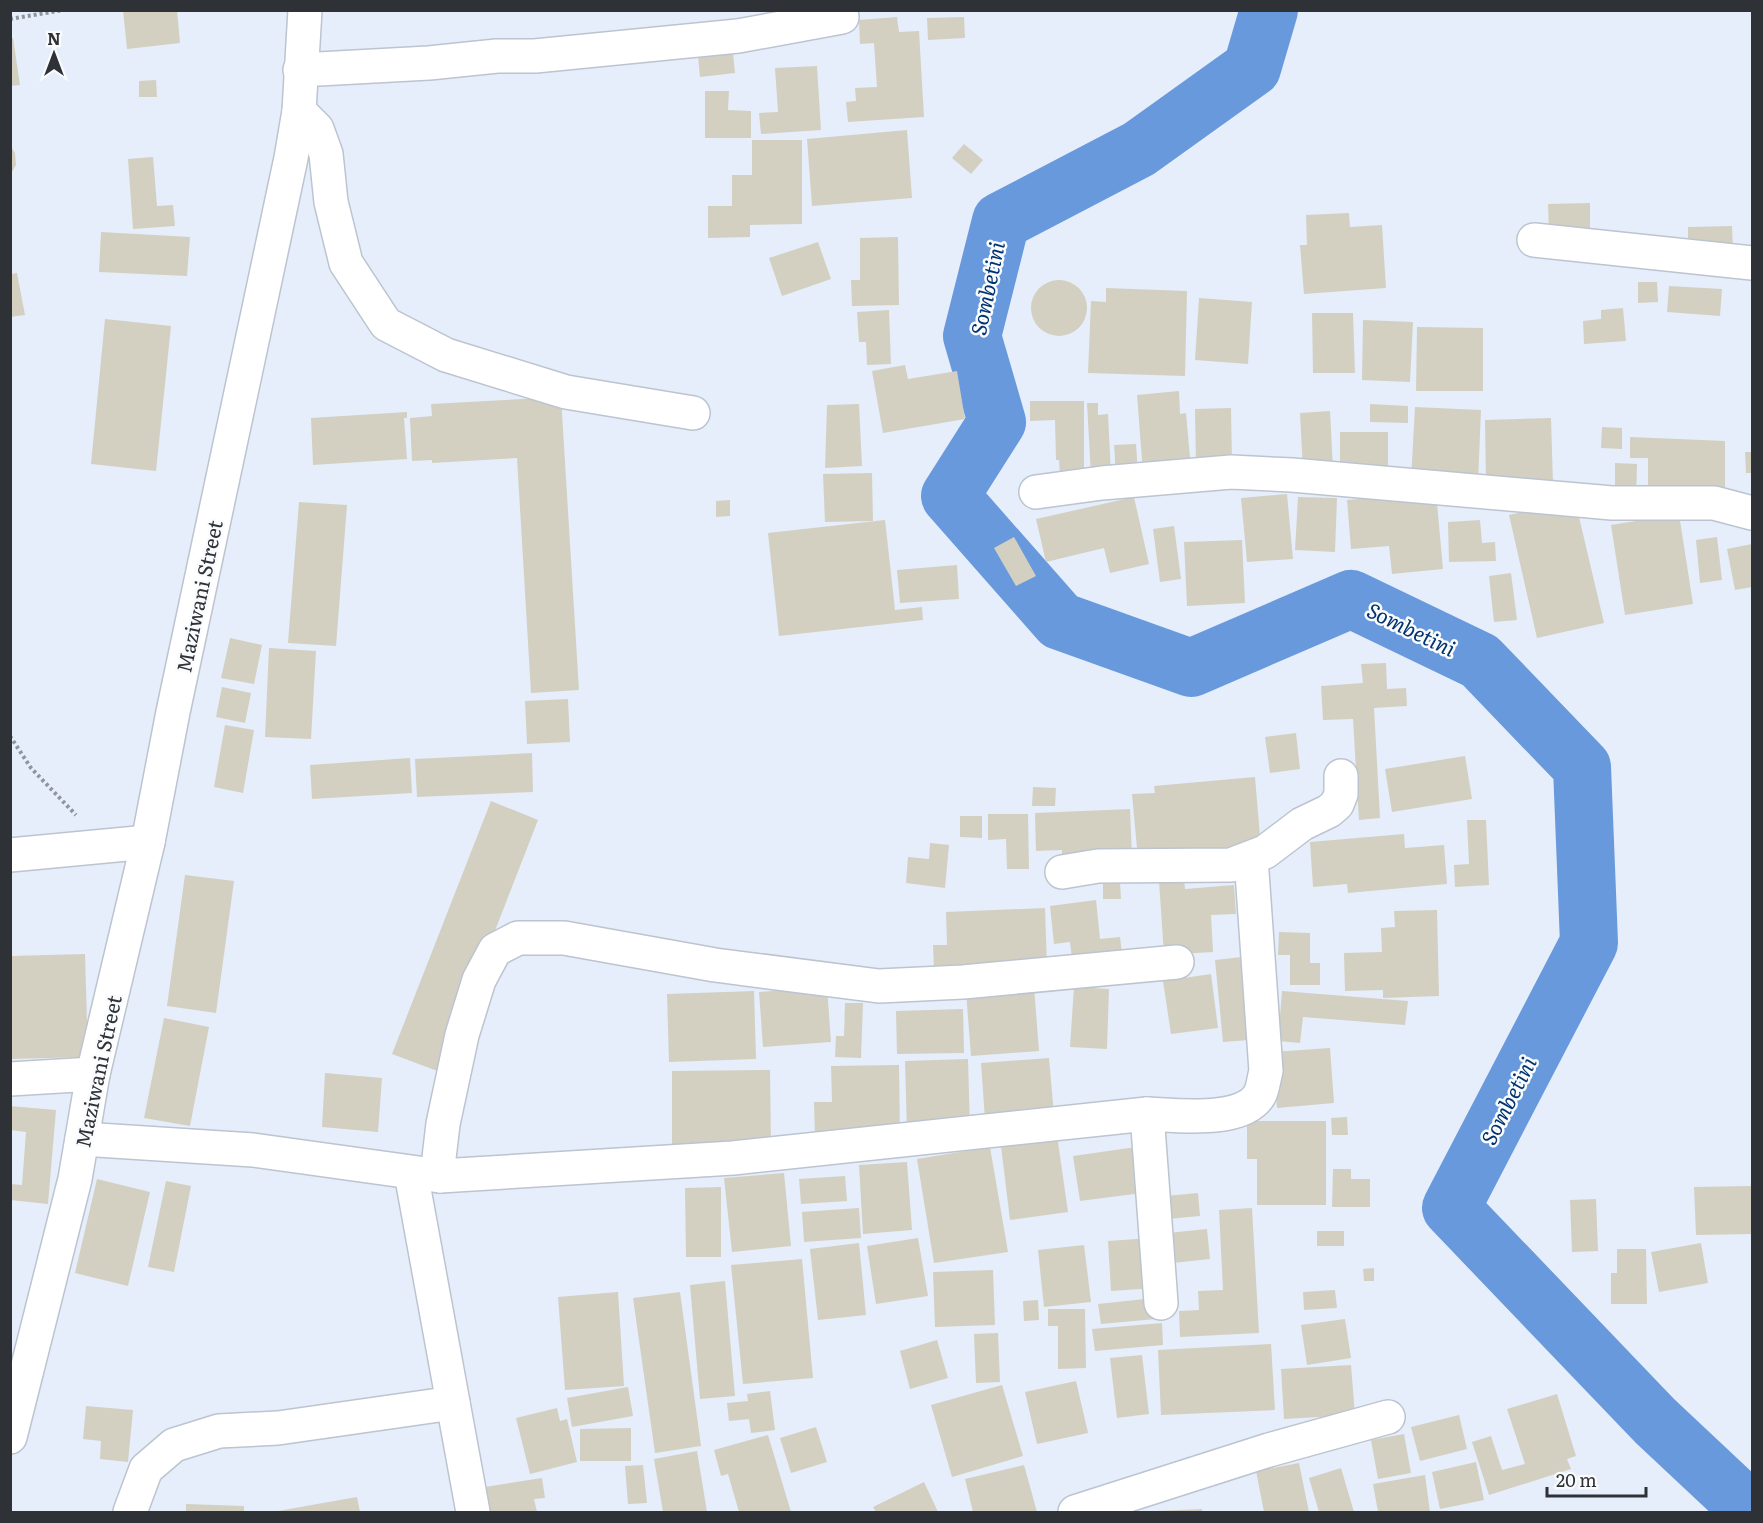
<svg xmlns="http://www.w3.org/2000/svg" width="1763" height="1523" font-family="Literata,serif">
	<rect width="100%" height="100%" fill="#e5eefa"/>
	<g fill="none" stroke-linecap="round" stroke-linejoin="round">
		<polyline stroke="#6899dd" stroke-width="58" points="1269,10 1252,68 1139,149 1001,221 972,336 997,422 950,496 1060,621 1191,668 1351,599 1480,661 1582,767 1589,943 1451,1208 1655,1421 1752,1512"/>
	</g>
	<g fill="#d3d0c2">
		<polygon points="123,10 177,10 180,43 127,49"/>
		<polygon points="897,17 899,32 919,31 924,117 848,122 846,102 856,101 855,88 877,87 874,43 860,44 859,20"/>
		<polygon points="964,17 965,38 928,40 927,18"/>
		<polygon points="10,38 13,38 20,85 10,86"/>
		<polygon points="733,53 735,73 700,77 698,56"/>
		<polygon points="817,66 821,130 761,134 759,113 778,112 775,68"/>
		<polygon points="156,80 157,97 139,97 139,81"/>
		<polygon points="705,91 729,91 728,110 751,111 751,138 705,138"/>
		<polygon points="907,130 912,198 812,206 807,139"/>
		<polygon points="752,140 802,140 802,224 750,225 750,237 708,238 708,206 732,206 732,175 752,175"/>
		<polygon points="964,144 983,160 971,174 952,158"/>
		<polygon points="10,145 15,153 16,165 10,175"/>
		<polygon points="153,157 157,206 173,205 175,226 133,229 128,159"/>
		<polygon points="1590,203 1590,232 1549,233 1548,204"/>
		<polygon points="1349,213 1350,227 1382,225 1386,288 1304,294 1300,245 1307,245 1306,215"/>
		<polygon points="1732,226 1733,250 1688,250 1688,227"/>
		<polygon points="101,232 190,237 187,276 99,272"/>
		<polygon points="898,237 899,305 852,306 851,280 860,280 860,238"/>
		<polygon points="818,242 831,279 782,296 769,258"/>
		<polygon points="17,273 25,315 10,317 10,274"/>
		<circle cx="1059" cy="308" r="28"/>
		<polygon points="1638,282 1657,282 1658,302 1638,303"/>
		<polygon points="1669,286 1722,289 1720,316 1667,312"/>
		<polygon points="1106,288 1187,291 1185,376 1088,373 1091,301 1106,302"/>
		<polygon points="1199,298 1252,302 1248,364 1195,360"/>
		<polygon points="1623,308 1626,341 1584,344 1583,321 1601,319 1601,310"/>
		<polygon points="889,310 891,364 867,365 866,342 859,342 857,312"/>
		<polygon points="1312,313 1353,313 1355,373 1313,373"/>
		<polygon points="105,319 171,326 156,471 91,464"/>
		<polygon points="1363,320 1413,322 1410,382 1362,380"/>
		<polygon points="1417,327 1483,328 1483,391 1416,391"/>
		<polygon points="905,365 908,379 957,371 965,419 883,433 872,371"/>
		<polygon points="1179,391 1180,414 1186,413 1191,469 1143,473 1137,395"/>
		<polygon points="561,397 579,690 531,693 517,458 432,463 432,460 412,461 410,418 432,416 431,404"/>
		<polygon points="1030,401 1084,401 1084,475 1060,475 1059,460 1056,460 1055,420 1030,421"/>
		<polygon points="1087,403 1098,403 1098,415 1108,414 1111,475 1091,476"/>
		<polygon points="859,404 862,466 825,468 827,405"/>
		<polygon points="1370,404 1408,406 1408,423 1370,422"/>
		<polygon points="1415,407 1481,410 1478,482 1411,480"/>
		<polygon points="1231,408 1232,464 1196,464 1195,409"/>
		<polygon points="1330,411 1333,469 1303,471 1300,413"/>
		<polygon points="407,412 407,418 404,418 407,459 313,465 311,418"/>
		<polygon points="1551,418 1553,484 1486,486 1485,420"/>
		<polygon points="1602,427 1622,428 1622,449 1601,448"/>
		<rect x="1340" y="432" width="48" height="41"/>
		<polygon points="1630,437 1725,441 1725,493 1648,494 1648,458 1630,458"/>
		<polygon points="1136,444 1138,474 1116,475 1114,445"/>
		<polygon points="1745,452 1752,452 1752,473 1746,473"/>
		<polygon points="1615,463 1637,464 1636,499 1615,498"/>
		<polygon points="872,473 873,521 825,522 823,474"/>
		<polygon points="1436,492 1443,569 1392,574 1389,546 1351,549 1347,500"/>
		<polygon points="1287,494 1293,559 1247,562 1241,498"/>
		<polygon points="1134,497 1149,564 1110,573 1104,548 1046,562 1036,519"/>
		<polygon points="1298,497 1337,498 1335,552 1295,550"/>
		<polygon points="730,500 730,516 716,517 716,501"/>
		<polygon points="1575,500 1604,623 1537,638 1509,515"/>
		<polygon points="299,502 347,505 336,646 288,643"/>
		<polygon points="1679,514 1693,604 1625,615 1611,525"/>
		<polygon points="885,520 895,610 922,607 923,620 779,636 768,533"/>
		<polygon points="1480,520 1482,543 1495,542 1496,561 1449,562 1448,522"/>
		<polygon points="1174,526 1181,579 1160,582 1153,529"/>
		<polygon points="1014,537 1036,576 1016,586 994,548"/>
		<polygon points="1717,537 1722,580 1700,583 1696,540"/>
		<polygon points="1242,540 1245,603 1187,606 1184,542"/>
		<polygon points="1752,544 1752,587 1735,590 1727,549"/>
		<polygon points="957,565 959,599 900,603 897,570"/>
		<polygon points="1511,573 1517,620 1494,622 1489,576"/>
		<polygon points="230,638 262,645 254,684 221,678"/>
		<polygon points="269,648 316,651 311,739 265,737"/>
		<polygon points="1386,663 1387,689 1406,688 1407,706 1374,708 1380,818 1359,820 1353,719 1323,720 1321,686 1363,683 1361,664"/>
		<polygon points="222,687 251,693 245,723 216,717"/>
		<polygon points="568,699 570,742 527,744 525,701"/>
		<polygon points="225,725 254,730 243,793 214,787"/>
		<polygon points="1296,733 1300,769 1270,773 1265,737"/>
		<polygon points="532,753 533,792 417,797 415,759"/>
		<polygon points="1465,756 1472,799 1392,812 1385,769"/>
		<polygon points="410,758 412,793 312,799 310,765"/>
		<polygon points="1255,777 1261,849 1138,859 1132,794 1155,793 1154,786"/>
		<polygon points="1033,787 1056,788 1055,806 1032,806"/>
		<polygon points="491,801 538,820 440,1072 392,1054"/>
		<polygon points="1130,809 1132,858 1062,861 1062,850 1036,851 1035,813"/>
		<polygon points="988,814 1028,814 1029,869 1007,869 1006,839 988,840"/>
		<polygon points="960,816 982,816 982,838 960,837"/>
		<polygon points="1467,820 1486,820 1489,885 1455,887 1454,865 1469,864"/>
		<polygon points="1404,834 1405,848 1444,845 1447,884 1348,893 1347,884 1313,887 1310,842"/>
		<polygon points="930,843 949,845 945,888 906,883 908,857 929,859"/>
		<polygon points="185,875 234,881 216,1013 167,1006"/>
		<polygon points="1184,878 1185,889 1234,885 1236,914 1211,915 1213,952 1164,955 1159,881"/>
		<polygon points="1103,882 1120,882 1121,899 1103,899"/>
		<polygon points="1096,900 1100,939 1120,937 1123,960 1073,966 1070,942 1054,944 1050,906"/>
		<polygon points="1045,908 1047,967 934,970 933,945 947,945 946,912"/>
		<polygon points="1437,910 1439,996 1383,998 1383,990 1345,991 1344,953 1382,952 1381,928 1395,927 1394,911"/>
		<polygon points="1279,932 1310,933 1310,963 1320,963 1320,985 1290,985 1290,955 1278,955"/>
		<polygon points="85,954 88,1057 10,1059 10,956"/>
		<polygon points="1242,957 1249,1040 1223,1042 1215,960"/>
		<polygon points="1211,974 1218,1028 1171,1034 1163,981"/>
		<polygon points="827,987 831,1042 763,1047 759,992"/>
		<polygon points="1034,987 1039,1051 971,1056 966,992"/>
		<polygon points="1074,987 1109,989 1107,1049 1070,1047"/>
		<polygon points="754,991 756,1059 669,1062 667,994"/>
		<polygon points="1282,991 1408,1001 1405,1025 1303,1017 1300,1043 1278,1041"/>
		<polygon points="845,1003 863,1003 861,1058 835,1057 836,1036 844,1036"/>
		<polygon points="963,1009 964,1053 897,1054 896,1011"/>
		<polygon points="164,1018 209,1027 190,1126 144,1118"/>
		<polygon points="1330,1048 1334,1103 1277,1108 1273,1052"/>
		<polygon points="1049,1058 1054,1115 985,1120 981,1063"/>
		<polygon points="968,1059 970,1129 907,1131 905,1061"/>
		<polygon points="899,1065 900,1136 815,1138 814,1102 832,1102 831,1066"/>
		<polygon points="770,1070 771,1149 672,1150 672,1071"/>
		<polygon points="325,1073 382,1078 378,1132 322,1127"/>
		<polygon points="10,1106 56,1110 48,1204 10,1200 10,1184 22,1185 26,1132 10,1130"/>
		<polygon points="1347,1117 1348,1135 1332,1135 1331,1118"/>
		<polygon points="1247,1121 1326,1121 1326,1205 1257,1205 1257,1159 1247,1159"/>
		<polygon points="1057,1135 1068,1212 1010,1220 1001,1146"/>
		<polygon points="990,1147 1008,1252 934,1263 917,1159"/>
		<polygon points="1136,1147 1142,1193 1080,1201 1073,1156"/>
		<polygon points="907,1162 912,1230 863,1234 859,1165"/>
		<polygon points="1333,1169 1351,1169 1351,1179 1370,1179 1370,1207 1332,1207"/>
		<polygon points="784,1173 791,1246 732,1252 724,1178"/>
		<polygon points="845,1176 847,1201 801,1204 799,1179"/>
		<polygon points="97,1179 150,1192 128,1286 75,1273"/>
		<polygon points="166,1181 191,1186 174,1272 148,1267"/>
		<polygon points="1752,1186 1752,1234 1696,1235 1694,1187"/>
		<polygon points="721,1187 721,1257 686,1257 685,1188"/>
		<polygon points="1198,1193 1200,1216 1168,1219 1165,1196"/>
		<polygon points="1596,1199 1598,1251 1572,1252 1570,1200"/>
		<polygon points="859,1208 861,1238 804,1242 802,1212"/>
		<polygon points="1252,1208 1259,1333 1180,1337 1179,1311 1199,1310 1198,1291 1223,1290 1219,1210"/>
		<polygon points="1207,1229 1210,1259 1172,1263 1168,1233"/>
		<rect x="1317" y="1231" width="27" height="15"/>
		<polygon points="918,1238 928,1296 876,1304 867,1246"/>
		<polygon points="1151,1238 1155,1288 1111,1291 1108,1241"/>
		<polygon points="859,1243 866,1315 818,1320 810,1249"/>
		<polygon points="1701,1243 1708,1283 1659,1292 1651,1252"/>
		<polygon points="1084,1245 1091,1302 1044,1307 1038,1250"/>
		<polygon points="1617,1249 1646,1249 1647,1304 1611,1304 1611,1273 1617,1273"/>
		<polygon points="802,1259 813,1378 743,1384 731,1265"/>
		<polygon points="1374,1268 1374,1281 1364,1281 1363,1269"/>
		<polygon points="993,1270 995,1325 935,1327 933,1272"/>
		<polygon points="725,1281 735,1396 700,1399 690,1285"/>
		<polygon points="1335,1290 1337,1308 1304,1310 1303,1292"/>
		<polygon points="618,1292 624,1386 565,1390 558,1297"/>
		<polygon points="680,1292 701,1446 655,1453 633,1298"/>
		<polygon points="1154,1298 1156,1319 1101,1324 1098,1304"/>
		<polygon points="1038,1300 1039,1320 1024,1321 1023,1301"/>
		<polygon points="1048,1309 1085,1309 1086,1368 1058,1369 1058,1326 1048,1326"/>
		<polygon points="1345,1319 1351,1358 1307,1365 1301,1325"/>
		<polygon points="1162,1323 1163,1345 1095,1351 1092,1329"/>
		<polygon points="998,1333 1000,1382 976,1383 974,1334"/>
		<polygon points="937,1340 948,1378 910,1389 900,1351"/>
		<polygon points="1271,1344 1275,1410 1161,1415 1158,1350"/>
		<polygon points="1142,1355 1149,1414 1117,1418 1110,1358"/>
		<polygon points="1351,1365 1355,1415 1284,1419 1281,1369"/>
		<polygon points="1076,1381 1088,1433 1037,1444 1025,1392"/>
		<polygon points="1002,1385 1023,1456 952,1477 931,1405"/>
		<polygon points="628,1387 633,1416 572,1427 567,1398"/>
		<polygon points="770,1391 775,1430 751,1433 749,1419 729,1421 727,1403 748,1401 747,1394"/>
		<polygon points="1557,1394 1576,1456 1567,1459 1571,1469 1489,1495 1472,1442 1491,1436 1502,1470 1525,1464 1507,1409"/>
		<polygon points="86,1406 133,1410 128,1462 100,1459 101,1441 83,1439"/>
		<polygon points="557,1408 560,1421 567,1419 577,1462 530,1474 516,1418"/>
		<polygon points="1459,1415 1467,1449 1420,1461 1411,1427"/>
		<polygon points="816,1427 827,1462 791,1473 780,1438"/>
		<polygon points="631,1428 631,1461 580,1461 580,1429"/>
		<polygon points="1404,1434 1411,1473 1378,1479 1371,1440"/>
		<polygon points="768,1435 791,1512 739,1512 728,1474 721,1476 714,1450"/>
		<polygon points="697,1451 707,1512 663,1512 654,1459"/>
		<polygon points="1476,1462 1484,1500 1440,1509 1432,1472"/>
		<polygon points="1299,1463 1309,1512 1264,1512 1256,1471"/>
		<polygon points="643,1465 647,1503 628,1504 625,1466"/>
		<polygon points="1024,1465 1037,1512 973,1512 965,1479"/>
		<polygon points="1341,1468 1354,1512 1319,1512 1309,1478"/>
		<polygon points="1425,1475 1430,1512 1378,1512 1373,1484"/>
		<polygon points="542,1478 545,1498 534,1499 537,1512 489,1512 485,1487"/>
		<polygon points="924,1482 938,1512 876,1512 873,1507"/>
		<polygon points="357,1497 360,1512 278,1512 278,1511"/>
		<polygon points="186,1504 244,1506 244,1512 186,1512"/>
		<polygon points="1202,1509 1202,1512 1156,1512 1156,1511"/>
	</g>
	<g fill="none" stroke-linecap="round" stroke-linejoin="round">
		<g stroke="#bcc4d0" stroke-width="36">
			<g id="minor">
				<polyline points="300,70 429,63 497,56 535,56 738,36 842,17"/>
				<polyline points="299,111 317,129 326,154 331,202 346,263 386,324 446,355 566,392 693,413"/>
				<polyline points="1534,240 1752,263"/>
				<polyline points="1036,492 1102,483 1231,472 1292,475 1612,503 1714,503 1752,513"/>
				<polyline points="10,855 148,842"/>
				<polyline points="1062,872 1098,866 1231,865 1265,852 1302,824 1329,811 1337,804 1341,794 1341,776"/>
				<polyline points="10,1079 93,1074"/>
				<polyline points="1147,1114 1161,1303"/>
				<path d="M82 1139 253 1150 440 1176 733 1158 1147 1114C1175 1115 1244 1124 1260 1094 1263 1088 1264 1078 1266 1071L1251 858"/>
				<polyline points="411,1173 473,1512"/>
				<polyline points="440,1176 439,1158 443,1124 462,1035 479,980 495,950 518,938 564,938 715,965 879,986 963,982 1177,962"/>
				<polyline points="10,1437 75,1179 93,1074 148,842 173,712 291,158 299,111 305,10"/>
				<polyline points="130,1512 146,1469 174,1445 219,1431 278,1428 453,1403"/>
				<polyline points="1075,1512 1269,1450 1388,1417"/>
			</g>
		</g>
		<g stroke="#8f959d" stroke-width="4" stroke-dasharray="3 3" stroke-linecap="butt">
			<polyline points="10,19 63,10"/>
			<polyline points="10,736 31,768 76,815"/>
		</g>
		<use href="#minor" stroke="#fff" stroke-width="33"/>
	</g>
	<g text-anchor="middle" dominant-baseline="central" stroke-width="5" stroke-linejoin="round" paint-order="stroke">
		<g font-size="20" fill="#2e3136" stroke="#f9fbfd">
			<text transform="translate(198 596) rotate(-78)">Maziwani Street</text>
			<text transform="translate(97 1071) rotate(-78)">Maziwani Street</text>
		</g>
		<g font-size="21" font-style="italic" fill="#00336f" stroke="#f9fbfd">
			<text transform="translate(986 288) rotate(-78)">Sombetini</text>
			<text transform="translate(1412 628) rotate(26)">Sombetini</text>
			<text transform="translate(1507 1100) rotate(-63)">Sombetini</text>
		</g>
	</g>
	<rect width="1763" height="1523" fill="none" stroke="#2e3136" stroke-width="24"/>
	<g transform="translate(54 54)" stroke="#f9fbfd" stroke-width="4.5" paint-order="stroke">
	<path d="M0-4.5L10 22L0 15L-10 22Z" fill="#2e3136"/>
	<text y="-9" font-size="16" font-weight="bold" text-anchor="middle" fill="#2e3136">N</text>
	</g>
	<path d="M1547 1487v9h99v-9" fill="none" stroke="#2e3136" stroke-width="3"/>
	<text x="1556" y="1487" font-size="18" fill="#2e3136" stroke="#f9fbfd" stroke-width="4.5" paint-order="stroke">20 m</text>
</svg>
